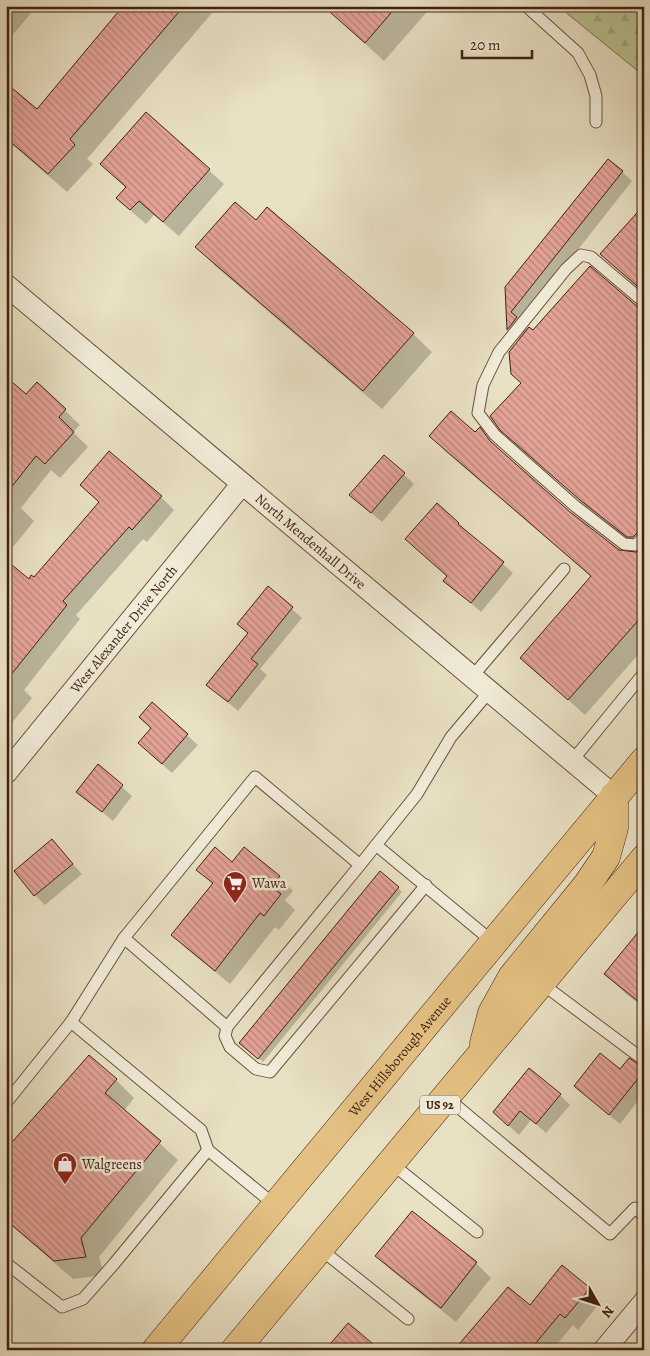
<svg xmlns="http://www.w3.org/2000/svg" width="650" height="1356" font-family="Alegreya,serif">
	<defs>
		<pattern id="forest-firs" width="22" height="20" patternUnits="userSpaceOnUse" patternTransform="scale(1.25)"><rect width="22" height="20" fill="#b9c292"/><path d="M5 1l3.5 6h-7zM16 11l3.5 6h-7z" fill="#a0a67d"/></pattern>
		<pattern id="building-back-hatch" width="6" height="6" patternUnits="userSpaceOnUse" patternTransform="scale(1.25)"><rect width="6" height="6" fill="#e4a398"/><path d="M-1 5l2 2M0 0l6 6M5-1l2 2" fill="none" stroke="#ba847b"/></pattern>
	</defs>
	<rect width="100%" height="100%" fill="#e9e1c4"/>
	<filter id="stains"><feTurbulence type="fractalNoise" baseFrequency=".004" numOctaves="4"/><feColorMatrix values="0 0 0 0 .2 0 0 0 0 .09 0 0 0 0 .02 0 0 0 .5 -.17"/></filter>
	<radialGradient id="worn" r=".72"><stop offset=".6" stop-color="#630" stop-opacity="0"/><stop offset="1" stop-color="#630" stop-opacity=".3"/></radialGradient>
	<polygon fill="url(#forest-firs)" stroke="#7e7151" points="559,6 644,6 644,76 558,6"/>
	<g fill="#0003">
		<polygon points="6,6 37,6 6,43"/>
		<polygon points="125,6 218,6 87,159 93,164 67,192 14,146 6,153 6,84 37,111"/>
		<polygon points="324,6 432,6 384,61"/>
		<polygon points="146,114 224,184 179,236 154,215 146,224 132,212 118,198 127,188 101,164"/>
		<polygon points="622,172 632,181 521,322 528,330 533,332 639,309 644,310 644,648 585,715 522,658 592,577 446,452 431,436 476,433 480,429 501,452 569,513 619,551 639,553 642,551 597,516 518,446 522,383 520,340 509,329 506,288"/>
		<polygon points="644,207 644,293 601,254"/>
		<polygon points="256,222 413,334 432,352 382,409 215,266 197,247"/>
		<polygon points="37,384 80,425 73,432 88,447 60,478 51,470 21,508 34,521 9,552 6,549 6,438 26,396"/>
		<polygon points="384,456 414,484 382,522 361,504"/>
		<polygon points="81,485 161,497 174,510 147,542 143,539 76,615 80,619 24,690 32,698 11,724 6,720 6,608 29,580 34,579 100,503"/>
		<polygon points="437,505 513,573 481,612 445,581 448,576"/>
		<polygon points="268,588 302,618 260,669 267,675 238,711 208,685 249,634 239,624"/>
		<polygon points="152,704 198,745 172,773 149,753 152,728"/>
		<polygon points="98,766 132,796 113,821 78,792"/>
		<polygon points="52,841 82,874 45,905 35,895"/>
		<polygon points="232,863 279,876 293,891 285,900 295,910 279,930 275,927 230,984 187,949 172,935 213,885 198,869"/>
		<polygon points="398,888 402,892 263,1062 245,1047"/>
		<polygon points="644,927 644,1008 625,993 606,974"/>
		<polygon points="644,1041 644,1050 640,1046"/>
		<polygon points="644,1068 644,1093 620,1124 575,1086 620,1071"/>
		<polygon points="116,1080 134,1098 124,1111 178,1160 99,1257 104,1275 73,1279 6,1221 6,1151"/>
		<polygon points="560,1095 570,1105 546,1133 531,1120 519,1135 494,1112"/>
		<polygon points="412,1212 476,1263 491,1278 456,1322 392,1271 377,1256"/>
		<polygon points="589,1289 601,1301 578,1330 573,1325 552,1350 455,1350 530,1307"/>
	</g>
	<g fill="url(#building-back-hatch)" stroke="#422010">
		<polygon points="123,6 184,6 70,139 75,145 48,174 6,138 6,83 37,109"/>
		<polygon points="323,6 397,6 365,43"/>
		<polygon points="146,112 210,169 163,222 139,201 130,210 116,198 126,187 100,164"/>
		<polygon points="608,159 623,171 511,312 517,317 507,330 505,287"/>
		<polygon points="235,202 256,220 267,207 414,333 363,391 195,247"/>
		<polygon points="644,205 644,292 600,254"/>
		<polygon points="590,266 639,308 644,309 644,530 639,531 633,537 627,537 580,500 500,430 490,416 521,383 511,374 509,352 529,327 533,330"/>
		<polygon points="6,377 26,394 37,382 66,409 59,417 74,432 45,464 36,456 6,494"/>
		<polygon points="451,411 475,432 480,427 490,441 570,512 619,550 636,552 644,548 644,614 568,700 520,658 591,576 429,436"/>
		<polygon points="109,451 162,496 132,530 129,527 63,601 67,605 6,681 6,560 29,579 31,575 34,577 99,502 80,485"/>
		<polygon points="384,455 405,473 371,513 349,495"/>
		<polygon points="437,503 459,523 458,524 504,562 471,603 443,581 447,576 405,539"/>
		<polygon points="268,586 293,607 251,659 258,664 228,702 206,685 248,633 237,624"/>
		<polygon points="152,702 188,734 162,764 138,743 151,728 139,717"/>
		<polygon points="98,764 123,785 102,812 76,792"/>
		<polygon points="52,839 73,864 34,896 14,871"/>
		<polygon points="215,847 232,862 244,847 280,876 271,886 281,894 264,916 260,913 215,971 171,935 213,883 196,870"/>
		<polygon points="380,871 399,887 258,1059 239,1043"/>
		<polygon points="644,925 644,1006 604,974"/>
		<polygon points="600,1053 620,1069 629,1058 644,1067 644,1071 609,1115 574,1086"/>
		<polygon points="89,1055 117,1079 105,1093 161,1141 81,1238 86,1257 54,1261 6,1220 6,1149"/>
		<polygon points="529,1068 561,1094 536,1124 520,1111 508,1126 493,1112"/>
		<polygon points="412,1211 477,1262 441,1308 375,1256"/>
		<polygon points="562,1265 590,1288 565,1318 560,1314 530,1350 454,1350 508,1287 530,1305"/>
		<polygon points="348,1323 359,1332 380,1350 325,1350"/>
	</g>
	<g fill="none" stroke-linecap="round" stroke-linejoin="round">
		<g stroke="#6c503d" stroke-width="13">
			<g id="lane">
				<polyline points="526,6 578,53 590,75 596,96 596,122"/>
				<polyline points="644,302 591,257 581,255 566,269 499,352 483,385 478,413 495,435 575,506 624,544 636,545 644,537"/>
				<polyline points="472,677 564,569"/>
				<polyline points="489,692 451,737 417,794 376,845 493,942"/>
				<polyline points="572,761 644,673"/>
				<polyline points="360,865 255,777 124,938 227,1027 360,865 376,845"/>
				<polyline points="541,983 644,1060"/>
				<polyline points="71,1022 124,938"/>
				<polyline points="227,1027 225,1036 230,1047 256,1069 270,1072 426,885"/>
				<polyline points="446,1097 610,1234 635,1208 644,1216"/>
				<polyline points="6,1103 71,1022 201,1130 208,1150 276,1206"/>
				<polyline points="391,1163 477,1232"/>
				<polyline points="319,1248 408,1319"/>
				<polyline points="6,1263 62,1307 83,1299 113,1265 208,1150"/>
			</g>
		</g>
		<g stroke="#6c503d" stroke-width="23">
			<g id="street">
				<path id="s1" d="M6 285 614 796"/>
				<path id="s2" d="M6 773 242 484"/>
				<polyline points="604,1350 644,1302"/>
			</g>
		</g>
		<g stroke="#422010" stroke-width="29">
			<g id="primary">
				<polyline points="484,1043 492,1013 512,977 587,885 606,857 614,828 614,796"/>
				<path id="s3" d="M156 1350 644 761"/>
				<polyline points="235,1350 644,859"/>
			</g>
		</g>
		<use href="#lane" stroke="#f1ecd9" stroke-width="11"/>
		<use href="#street" stroke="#f1ecd9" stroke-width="21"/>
		<use href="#primary" stroke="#e4c082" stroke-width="28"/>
	</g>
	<defs>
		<g id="supermarket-pin" transform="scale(1.25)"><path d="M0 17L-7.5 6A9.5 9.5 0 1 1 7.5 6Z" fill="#8f2418" stroke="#f1ecd9"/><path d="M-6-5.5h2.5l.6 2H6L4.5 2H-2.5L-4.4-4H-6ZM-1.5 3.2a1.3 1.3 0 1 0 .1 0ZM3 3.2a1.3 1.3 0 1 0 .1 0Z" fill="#fff"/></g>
		<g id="shop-pin" transform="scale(1.25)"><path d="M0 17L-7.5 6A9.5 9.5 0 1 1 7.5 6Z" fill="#8f2418" stroke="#f1ecd9"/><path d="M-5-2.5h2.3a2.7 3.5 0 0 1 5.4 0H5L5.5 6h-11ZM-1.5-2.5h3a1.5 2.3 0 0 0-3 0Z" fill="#fff"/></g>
	</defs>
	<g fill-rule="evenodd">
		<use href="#supermarket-pin" x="235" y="883"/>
		<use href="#shop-pin" x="65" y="1164"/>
	</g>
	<g text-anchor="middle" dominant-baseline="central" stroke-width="5" stroke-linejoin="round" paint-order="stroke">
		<rect fill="#f1ecd9" stroke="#765d4c" stroke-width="1" x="420" y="1095.5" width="40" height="19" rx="4"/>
		<g font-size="12" font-weight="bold" fill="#422010">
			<text x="440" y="1105">US 92</text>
		</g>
		<g font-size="14" fill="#422010" stroke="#f1ecd9">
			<text stroke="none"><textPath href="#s1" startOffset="398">North Mendenhall Drive</textPath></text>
			<text stroke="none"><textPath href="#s2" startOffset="186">West Alexander Drive North</textPath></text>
			<text stroke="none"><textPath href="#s3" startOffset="382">West Hillsborough Avenue</textPath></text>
		</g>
		<g font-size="14" fill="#422010" stroke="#f1ecd9" text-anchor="start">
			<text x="252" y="883">Wawa</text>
			<text x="82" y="1164">Walgreens</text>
		</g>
	</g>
	<rect width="650" height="1356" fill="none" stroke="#e9e1c4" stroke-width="25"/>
	<rect x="8" y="8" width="635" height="1341" fill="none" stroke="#422010" stroke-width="2.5"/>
	<rect x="12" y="12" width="625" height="1331" fill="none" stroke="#422010"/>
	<g transform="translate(598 1304) rotate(129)" stroke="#f1ecd9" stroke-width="4" paint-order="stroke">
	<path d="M0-4L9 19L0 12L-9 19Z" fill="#422010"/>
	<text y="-8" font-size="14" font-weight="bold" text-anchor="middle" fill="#422010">N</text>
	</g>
	<path d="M462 50v8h70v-8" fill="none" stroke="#422010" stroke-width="2.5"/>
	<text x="470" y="50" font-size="15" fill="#422010" stroke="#f1ecd9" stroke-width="4" paint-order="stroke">20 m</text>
	<rect width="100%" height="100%" filter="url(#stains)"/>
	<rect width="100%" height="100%" fill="url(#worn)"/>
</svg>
